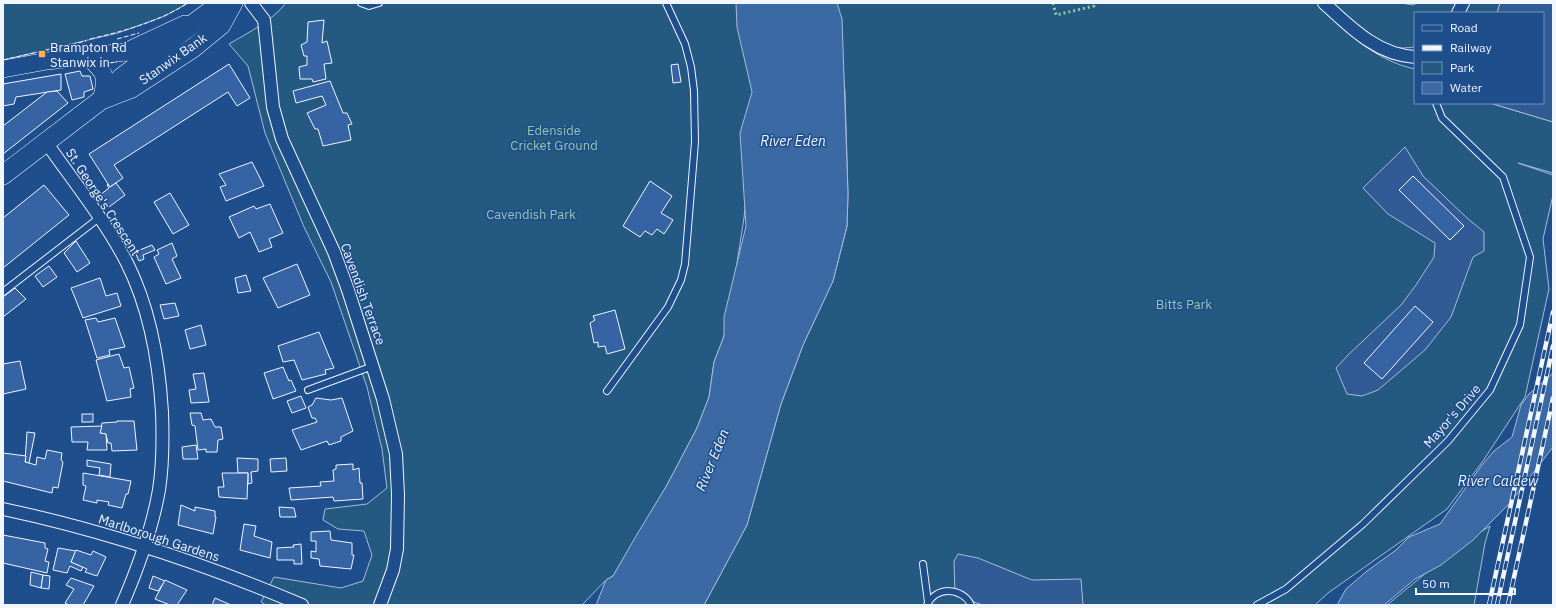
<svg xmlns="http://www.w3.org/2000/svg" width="1556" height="608" font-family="'IBM Plex Sans',sans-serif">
	<rect width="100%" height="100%" fill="#1f4e8c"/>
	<g fill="#245a82" stroke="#a8bbd7">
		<polygon points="3,3 188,3 165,16 118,33 3,60"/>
		<path d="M286 3H739L754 78 750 157 744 218 731 302 724 336 714 362 709 397 697 428 667 485 613 576 606 580 582 605H266L261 602 274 577 341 588 363 581 372 555 364 531 338 529 323 520 325 509 367 504 387 488 382 449 367 387 331 282 304 227 265 133 248 66 229 44C249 32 272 21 286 3Z"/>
		<path d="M837 3H1317C1344 31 1376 61 1415 69V103H1490L1553 122V173L1518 163 1553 175V195L1543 239 1549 289 1525 397 1483 461 1447 509 1328 593 1315 605H704L747 525 781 404 803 345 833 281 847 226 848 194 845 92Z"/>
		<path d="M1332 3H1401L1413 5 1417 3H1500L1497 13H1415V47C1406 48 1396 49 1387 46 1368 41 1347 16 1332 3Z"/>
		<polygon points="1490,526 1485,543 1474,605 1387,605 1459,546"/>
	</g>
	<g fill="#305b95" stroke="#a8bbd7">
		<polygon points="1500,3 1553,3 1553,122 1490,103 1543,103 1543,13 1497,13"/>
		<polygon points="1405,147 1423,176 1467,218 1484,232 1484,251 1473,257 1451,317 1425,350 1378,390 1362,396 1347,394 1336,368 1348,355 1401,305 1416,285 1434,257 1435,243 1388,214 1363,188"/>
		<polygon points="958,554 978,558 1032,580 1081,579 1083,605 983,605 955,596 954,561"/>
	</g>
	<g fill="#3b69a3" stroke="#a8bbd7">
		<polygon points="736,3 837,3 842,19 848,194 847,226 833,281 803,345 781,404 747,525 704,605 596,605 606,580 613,576 636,536 667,485 697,428 709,397 714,362 724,336 724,317 746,226 740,133 752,92 737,27"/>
		<polygon points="1553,373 1553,447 1510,503 1473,540 1441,565 1415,579 1384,605 1337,605 1346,589 1367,571 1396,550 1409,537 1440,524 1482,465 1494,451 1512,437 1521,405 1529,394"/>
	</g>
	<g fill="#3563a3" stroke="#f2f6ff">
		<polygon points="324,20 322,43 327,41 332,63 324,64 326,79 313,82 312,79 300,79 299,67 307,65 307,56 304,56 301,45 307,42 308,22"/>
		<polygon points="229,64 250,98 237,106 228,92 114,165 123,178 110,187 89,154"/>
		<polygon points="678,64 681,82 673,83 671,65"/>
		<polygon points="80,71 82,76 90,76 93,89 84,92 84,97 72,100 65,74"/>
		<polygon points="61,74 61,90 16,97 14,104 3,106 3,84"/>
		<polygon points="330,81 343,113 347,113 352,124 348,125 351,140 323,146 318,129 315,129 307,113 326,105 322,96 296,103 293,91"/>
		<polygon points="57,91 68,103 3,154 3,126 47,92"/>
		<polygon points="252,162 264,186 226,201 220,187 226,185 219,174"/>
		<polygon points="1413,176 1464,226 1450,240 1399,190"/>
		<polygon points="650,181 672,196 661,213 673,220 664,234 657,229 652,235 645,231 640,237 623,226"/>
		<polygon points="116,183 125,195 109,207 100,195 109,188 107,185 108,184 110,187"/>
		<polygon points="44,185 69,215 3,268 3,218"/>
		<polygon points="170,193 189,225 173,234 154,202"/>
		<polygon points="270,204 283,233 269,239 272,247 259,252 250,232 239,238 229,217 254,206 256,209"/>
		<polygon points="76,241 90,263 77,272 64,253"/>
		<polygon points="172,243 177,256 172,259 181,278 166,284 154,257 159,254 157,250"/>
		<polygon points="152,245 155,250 143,255 144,259 139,261 135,252"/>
		<polygon points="297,264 310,295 278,308 263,278"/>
		<polygon points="49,266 57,277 43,287 35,276"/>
		<polygon points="246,275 251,291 238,293 235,278"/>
		<polygon points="100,278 106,296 117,293 121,306 83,318 71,288"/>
		<polygon points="15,288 26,299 3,317 3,297"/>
		<polygon points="175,303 179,316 164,319 160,305"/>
		<polygon points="1415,306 1433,322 1382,379 1364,363"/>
		<polygon points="615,310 625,349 607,354 605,346 598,347 598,342 594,343 590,323 595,320 593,316"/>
		<polygon points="96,318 98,322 115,318 125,347 109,350 110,355 97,358 85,320"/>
		<polygon points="201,325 206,345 190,349 185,330"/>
		<polygon points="319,332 334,368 325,370 326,374 302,380 294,360 283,362 278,346"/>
		<polygon points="119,354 124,368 129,367 134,388 130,389 131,397 107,401 96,360"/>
		<polygon points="20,361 26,389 3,394 3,364"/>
		<polygon points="283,367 289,381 291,380 296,391 273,399 264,373"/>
		<polygon points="204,373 209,402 191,403 189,390 196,389 193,374"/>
		<polygon points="301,396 306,408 292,413 287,401"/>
		<polygon points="316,398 331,400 342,398 353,431 341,437 341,441 329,445 327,441 301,450 292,430 317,422 315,418 312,418 308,407 312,405"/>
		<polygon points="190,413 201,413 203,420 211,419 215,427 221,427 223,439 218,440 217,452 206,452 206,449 198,450 195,426 192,425"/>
		<rect x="82" y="414" width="11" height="8"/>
		<polygon points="117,421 134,421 137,450 112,451 111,443 108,443 106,434 100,433 102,423 117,422"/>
		<polygon points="102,426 100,433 106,434 107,450 87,450 88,442 72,442 71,427"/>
		<polygon points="27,432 35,433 29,463 25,462"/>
		<polygon points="196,445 198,459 183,459 182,447"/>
		<polygon points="47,450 62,453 61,460 63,462 58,488 53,487 52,493 3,481 3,453 26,456 25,462 36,465 37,457 45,459"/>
		<polygon points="237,458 258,459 258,471 251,472 252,483 248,484 248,473 238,473"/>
		<polygon points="286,458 287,471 271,472 270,459"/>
		<polygon points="87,460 111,464 110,477 99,475 100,468 87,466"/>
		<polygon points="353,464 353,470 359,468 360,483 362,483 363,499 334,501 333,497 291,500 289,488 321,486 320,482 334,481 333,470 336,469 336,465"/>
		<polygon points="83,473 131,481 128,494 126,494 122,508 108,505 109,502 97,500 97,503 83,500 86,486 83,485"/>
		<polygon points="222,473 248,473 247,499 219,497 218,487 224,487"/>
		<polygon points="181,505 195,511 195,507 215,511 215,517 216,517 213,534 178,525"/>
		<polygon points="279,507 294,508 296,517 280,517"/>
		<polygon points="244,524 256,526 254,536 272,542 270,558 240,550"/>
		<polygon points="330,531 331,540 352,543 352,555 354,555 351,569 320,566 319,559 311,558 311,551 316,552 316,541 311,541 311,532"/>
		<polygon points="3,535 45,543 45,548 48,549 45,561 49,562 47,573 3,563"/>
		<polygon points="301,544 302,564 294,564 294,560 277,560 277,548 294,547 293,545"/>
		<polygon points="58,548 76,551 71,562 83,567 81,571 70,566 67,573 53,570"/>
		<polygon points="76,550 91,555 93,551 106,557 97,576 85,572 87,569 71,562"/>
		<polygon points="31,572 43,575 41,588 30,585"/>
		<polygon points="43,575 50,576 49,589 41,588"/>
		<polygon points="153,576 165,581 158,591 149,588"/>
		<polygon points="71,578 94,586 83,605 69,605 65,603 74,589 66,585"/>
		<polygon points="165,580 187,590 177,605 170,605 155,599"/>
		<polygon points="215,598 231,605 212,605"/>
	</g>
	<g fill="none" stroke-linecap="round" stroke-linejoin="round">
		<g stroke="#f2f6ff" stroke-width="8">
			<g id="service">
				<polyline points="361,3 369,6 379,3"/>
				<polyline points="3,292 99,218"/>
				<polyline points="308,390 373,366"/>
				<polyline points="607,391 668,307 681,280 685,264 695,142 694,91 691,67 685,44 666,3"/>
				<polyline points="923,564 928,602"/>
				<path d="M927 605C936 586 962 587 971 605"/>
				<polyline points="1257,605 1286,589 1363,524 1448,441 1490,390 1520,325 1530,257 1503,177 1442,118 1436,103"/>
			</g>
		</g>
		<g stroke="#f2f6ff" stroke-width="14">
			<g id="minor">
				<polyline points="251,3 264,20 273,107 282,139 334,252 348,290 383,399 396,454 398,495 397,549 393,570 380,605"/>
				<path d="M1324 3C1350 27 1377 55 1415 57"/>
				<polyline points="1458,13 1463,3"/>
				<path d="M46 142C73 181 105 220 127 263 150 309 159 360 162 412 163 438 163 464 159 490 152 530 138 568 122 605"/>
				<path d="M3 509C106 531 205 564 302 605"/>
			</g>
		</g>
		<g stroke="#f2f6ff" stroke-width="18">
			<g id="secondary">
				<polyline points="125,52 185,24"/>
				<path d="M87 56C106 74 108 75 101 100"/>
				<polyline points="3,69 47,61 125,52 159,55"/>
			</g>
		</g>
		<g stroke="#f2f6ff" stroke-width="20">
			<g id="primary">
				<polyline points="104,99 130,89 193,48 221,25 233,3"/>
				<polyline points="3,175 101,100 122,77 209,12 228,3"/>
			</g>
		</g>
		<use href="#service" stroke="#1f4e8c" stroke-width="6"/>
		<use href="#minor" stroke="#1f4e8c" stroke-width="12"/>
		<use href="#secondary" stroke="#1f4e8c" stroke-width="17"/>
		<use href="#primary" stroke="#1f4e8c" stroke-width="19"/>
		<g stroke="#f2f6ff" stroke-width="4.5">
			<g id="rail">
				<polyline points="1489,605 1553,312"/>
				<polyline points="1497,605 1553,346"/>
				<polyline points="1508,605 1553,398"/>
			</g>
		</g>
		<use href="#rail" stroke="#1f4e8c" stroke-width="3" stroke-dasharray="9" stroke-linecap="butt"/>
		<polyline stroke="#97c8a6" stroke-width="3" stroke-dasharray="2 3" stroke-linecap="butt" points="1053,3 1056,15 1094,6 1093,3"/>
		<g stroke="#f2f6ff" stroke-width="1" stroke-dasharray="5 2" stroke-linecap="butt">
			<path d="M90 39C124 31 158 22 188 3"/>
			<polyline points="117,39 139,33"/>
			<polyline points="3,60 86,41"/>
			<polyline points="109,63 117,62"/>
		</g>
	</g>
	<rect fill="#ffb74d" stroke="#1f4e8c" stroke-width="1.5" x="38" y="50" width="8" height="8" rx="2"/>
	<g text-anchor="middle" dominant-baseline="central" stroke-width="3" stroke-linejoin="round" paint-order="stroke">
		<g font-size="13" fill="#f2f6ff" stroke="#1f4e8c" text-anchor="start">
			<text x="50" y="47">Brampton Rd<tspan x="50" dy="15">Stanwix in</tspan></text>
		</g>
		<g font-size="13" fill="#f2f6ff" stroke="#1f4e8c">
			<text transform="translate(173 59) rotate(-35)">Stanwix Bank</text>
			<text transform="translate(103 202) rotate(57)">St. George's Crescent</text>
			<text transform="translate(363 294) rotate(70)">Cavendish Terrace</text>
			<text transform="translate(1452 416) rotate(-49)">Mayor's Drive</text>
			<text transform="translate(159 538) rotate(18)">Marlborough Gardens</text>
		</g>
		<g font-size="13" fill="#97c8a6" stroke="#1f4e8c">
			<text x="554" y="130">Edenside<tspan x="554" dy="15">Cricket Ground</tspan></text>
			<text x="531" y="214">Cavendish Park</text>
			<text x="1184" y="304">Bitts Park</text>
		</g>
		<g font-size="14" font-style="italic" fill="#f2f6ff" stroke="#1f4e8c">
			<text x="793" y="141">River Eden</text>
			<text transform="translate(712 460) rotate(-68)">River Eden</text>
			<text x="1498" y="481">River Caldew</text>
		</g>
	</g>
	<rect width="1556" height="608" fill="none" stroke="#f2f6ff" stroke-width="8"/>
	<rect x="1414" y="12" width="130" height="92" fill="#1f4e8c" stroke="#7391ba"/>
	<rect x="1422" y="25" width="20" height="6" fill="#1f4e8c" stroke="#7391ba"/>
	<text x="1450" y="32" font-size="12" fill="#f2f6ff">Road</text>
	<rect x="1422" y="45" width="20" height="6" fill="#f2f6ff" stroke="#7391ba"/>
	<text x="1450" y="52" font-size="12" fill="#f2f6ff">Railway</text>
	<rect x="1422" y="62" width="20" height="12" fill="#245a82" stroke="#7391ba"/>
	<text x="1450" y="72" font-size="12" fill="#f2f6ff">Park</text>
	<rect x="1422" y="82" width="20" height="12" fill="#3b69a3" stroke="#7391ba"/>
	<text x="1450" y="92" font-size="12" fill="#f2f6ff">Water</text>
	<path d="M1416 588v6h99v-6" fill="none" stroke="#f2f6ff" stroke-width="2"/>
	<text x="1422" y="588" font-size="12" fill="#f2f6ff" stroke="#1f4e8c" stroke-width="3" paint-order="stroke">50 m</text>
</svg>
